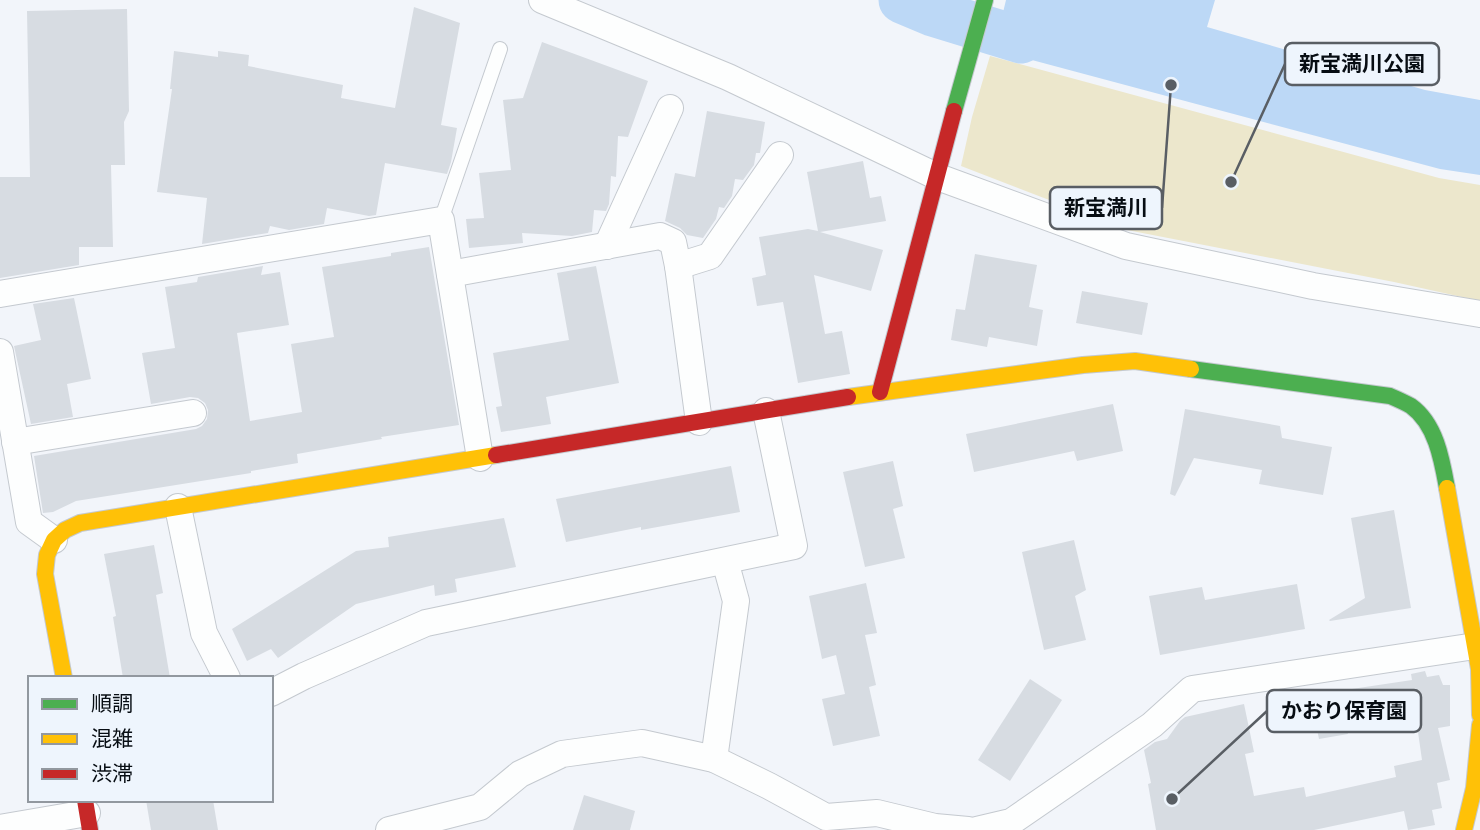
<svg xmlns="http://www.w3.org/2000/svg" width="1480" height="830" font-family="'PT Serif','Noto Sans JP',serif">
	<rect width="100%" height="100%" fill="#f2f5fa"/>
	<polygon fill="#ece7cc" points="990,56 1439,178 1480,185 1480,301 1394,282 1127,230 961,166 972,117"/>
	<polygon fill="#bcd8f6" points="1006,0 1215,0 1207,27 1425,90 1480,100 1480,175 1440,169 994,50"/>
	<g fill="none" stroke-linecap="round" stroke-linejoin="round">
		<polyline stroke="#bcd8f6" stroke-width="47" points="902,0 933,13 1021,40"/>
	</g>
	<g fill="#d7dce2">
		<polygon points="414,7 460,23 441,125 457,128 451,162 447,174 385,163 376,215 369,216 327,208 324,224 289,230 270,226 268,233 202,244 207,198 157,192 172,89 170,89 174,51 218,57 218,51 249,55 248,66 343,85 341,98 395,108"/>
		<polygon points="127,9 129,111 124,122 125,165 111,165 113,247 79,247 79,265 0,278 0,177 30,177 27,11"/>
		<polygon points="542,42 648,81 628,137 618,136 616,177 611,176 609,204 606,211 594,210 592,232 572,236 522,233 523,243 469,248 466,219 484,218 479,173 511,170 503,100 523,98"/>
		<polygon points="707,111 765,122 760,153 756,153 754,165 743,180 735,179 732,196 724,208 719,207 716,219 703,238 687,235 680,228 665,221 675,173 695,177"/>
		<polygon points="863,161 870,198 881,196 886,221 820,232 883,250 871,291 814,275 825,334 842,331 850,374 798,383 783,302 757,306 752,278 766,275 759,237 808,229 818,231 807,172"/>
		<polygon points="429,247 459,425 381,437 382,439 297,454 298,463 251,471 251,473 76,501 53,512 43,513 34,456 196,429 202,426 207,419 208,410 205,403 198,398 190,397 151,404 142,353 175,348 165,287 197,282 198,277 263,266 261,275 280,272 289,325 237,333 250,421 302,412 291,344 334,337 322,267 391,256 391,253"/>
		<polygon points="975,254 1037,265 1029,307 1043,310 1037,346 989,337 987,347 951,340 956,309 965,310"/>
		<polygon points="596,266 619,383 546,397 551,424 501,432 496,407 502,406 493,353 569,340 557,273"/>
		<polygon points="1082,291 1148,303 1142,335 1076,323"/>
		<polygon points="74,298 91,379 67,384 73,417 31,424 14,346 41,340 33,304"/>
		<polygon points="1113,404 1123,451 1077,461 1074,451 974,472 966,434"/>
		<polygon points="1185,409 1280,426 1282,438 1332,447 1323,495 1259,484 1262,470 1194,458 1175,496 1170,494"/>
		<polygon points="893,461 903,506 893,509 905,558 865,567 843,472"/>
		<polygon points="731,466 740,512 641,530 641,527 566,542 556,499"/>
		<polygon points="1394,510 1411,608 1330,621 1329,620 1365,598 1351,518"/>
		<polygon points="504,518 516,567 455,579 457,592 435,596 434,585 356,604 278,658 271,649 247,661 232,629 356,551 389,547 388,537"/>
		<polygon points="1074,540 1086,590 1075,596 1086,640 1044,650 1022,552"/>
		<polygon points="154,545 163,593 156,595 170,678 123,678 113,617 116,616 104,554"/>
		<polygon points="866,583 877,633 865,635 876,685 869,687 880,736 833,746 822,699 845,694 836,655 822,659 809,596"/>
		<polygon points="1297,584 1305,629 1160,655 1149,596 1202,587 1205,600"/>
		<polygon points="1425,671 1427,677 1439,675 1443,685 1450,685 1450,726 1438,728 1450,780 1437,783 1442,808 1432,810 1435,825 1408,830 1404,811 1314,830 1156,830 1148,784 1151,783 1144,750 1155,742 1167,739 1180,721 1185,717 1244,704 1254,752 1245,754 1254,796 1304,787 1306,797 1396,777 1394,766 1422,760 1416,718 1347,731 1348,734 1319,739 1314,715 1309,716 1305,696 1412,680 1411,674"/>
		<polygon points="1030,679 1062,700 1010,781 978,760"/>
		<polygon points="584,795 635,811 630,830 573,830"/>
		<polygon points="146,800 213,800 218,830 151,830"/>
	</g>
	<g fill="none" stroke-linecap="round" stroke-linejoin="round">
		<g stroke="#c4c9cf" stroke-width="16">
			<polyline id="lane" points="441,220 500,49"/>
		</g>
		<g stroke="#c4c9cf" stroke-width="28">
			<g id="street">
				<polyline points="542,0 728,77 938,177 1126,246 1313,286 1480,314"/>
				<polyline points="607,246 670,108"/>
				<polyline points="678,266 710,256 780,155"/>
				<polyline points="450,274 660,236 673,242 678,266 699,422"/>
				<polyline points="0,294 441,220 480,458"/>
				<polyline points="0,352 29,522 54,540"/>
				<polyline points="15,442 193,413"/>
				<polyline points="178,507 204,633 227,678"/>
				<polyline points="271,693 304,676 426,623 794,546 766,411"/>
				<polyline points="714,759 736,601 725,561"/>
				<polyline points="0,828 87,813"/>
				<polyline points="389,830 480,807 520,774 562,754 642,743 714,759 769,786 826,817 877,813 935,827 968,830"/>
				<polyline points="977,830 1011,822 1152,725 1192,689 1475,646"/>
			</g>
		</g>
		<g stroke="#c4c9cf" stroke-width="18">
			<g id="fast">
				<polyline points="954,111 985,0"/>
				<path d="M1191 369 1390 396C1397 399 1404 402 1411 406 1436 424 1442 460 1447 488"/>
			</g>
		</g>
		<g stroke="#c4c9cf" stroke-width="18">
			<g id="slow">
				<polyline points="848,397 1083,365 1135,361 1191,369"/>
				<polyline points="1447,488 1479,669 1480,715"/>
				<polyline points="64,678 45,574 47,555 54,540 65,530 80,523 496,455"/>
				<polyline points="1464,830 1474,788 1480,725"/>
			</g>
		</g>
		<g stroke="#c4c9cf" stroke-width="18">
			<g id="jam">
				<polyline points="880,392 954,111"/>
				<polyline points="496,455 848,397"/>
				<polyline points="85,800 90,830"/>
			</g>
		</g>
		<use href="#lane" stroke="#fdfefe" stroke-width="14"/>
		<use href="#street" stroke="#fdfefe" stroke-width="26"/>
		<use href="#fast" stroke="#4caf50" stroke-width="16"/>
		<use href="#slow" stroke="#ffc107" stroke-width="16"/>
		<use href="#jam" stroke="#c62828" stroke-width="16"/>
	</g>
	<path fill="none" stroke="#595e64" stroke-width="2.5" d="M1231 182L1285 64M1171 85L1162 208M1172 799L1267 711"/>
	<g fill="#595e64" stroke="#eef5fd" stroke-width="2.5">
		<circle cx="1231" cy="182" r="7"/>
		<circle cx="1171" cy="85" r="7"/>
		<circle cx="1172" cy="799" r="7"/>
	</g>
	<g fill="#eef5fd" stroke="#595e64" stroke-width="2.5">
		<rect x="1285" y="43" width="154" height="42" rx="7"/>
		<rect x="1050" y="187" width="112" height="42" rx="7"/>
		<rect x="1267" y="690" width="154" height="42" rx="7"/>
	</g>
	<g font-size="21" text-anchor="middle" font-weight="bold" fill="#070d13">
		<text x="1362" y="71">新宝満川公園</text>
		<text x="1106" y="215">新宝満川</text>
		<text x="1344" y="718">かおり保育園</text>
	</g>
	<rect x="28" y="676" width="245" height="126" fill="#eef5fd" stroke="#92989f" stroke-width="2"/>
	<rect x="42" y="699" width="35" height="10" fill="#4caf50" stroke="#92989f" stroke-width="2"/>
	<text x="91" y="711" font-size="21" fill="#070d13">順調</text>
	<rect x="42" y="734" width="35" height="10" fill="#ffc107" stroke="#92989f" stroke-width="2"/>
	<text x="91" y="746" font-size="21" fill="#070d13">混雑</text>
	<rect x="42" y="769" width="35" height="10" fill="#c62828" stroke="#92989f" stroke-width="2"/>
	<text x="91" y="781" font-size="21" fill="#070d13">渋滞</text>
</svg>
